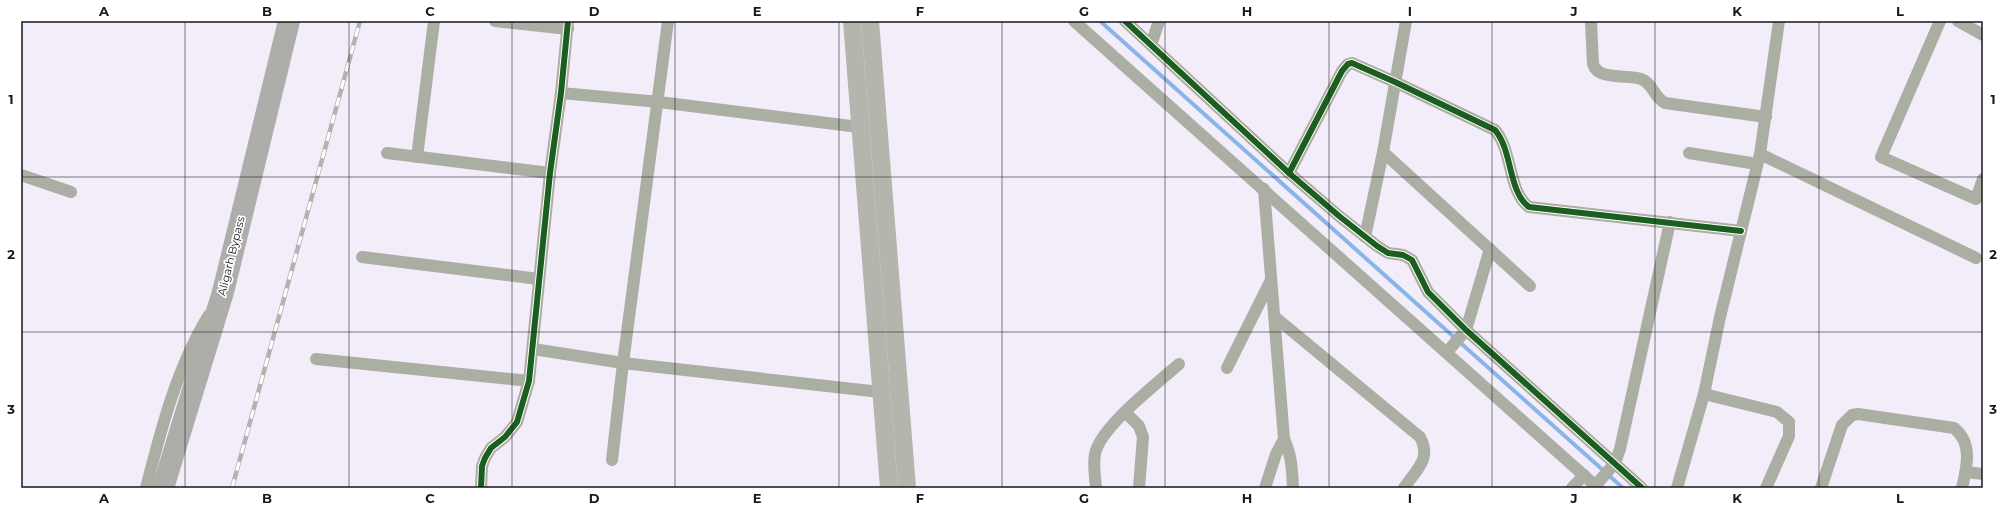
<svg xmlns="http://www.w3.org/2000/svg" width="2004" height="509" font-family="Montserrat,sans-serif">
	<rect width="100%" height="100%" fill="#f3edf9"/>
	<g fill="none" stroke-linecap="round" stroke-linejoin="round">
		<polyline stroke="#89b4ea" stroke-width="4" points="1100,21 1623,488"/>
		<g stroke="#abaea2" stroke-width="12">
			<polyline points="495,21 568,29"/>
			<polyline points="1074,21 1598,488"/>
			<polyline points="1125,21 1289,173 1339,216 1377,246 1388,253 1403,255 1412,260 1428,292 1466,330 1642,488"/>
			<path d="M1591 21 1593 64C1598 81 1628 74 1641 79 1653 83 1654 98 1665 103L1766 117"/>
			<polyline points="1940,21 1881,157 1976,199 1983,179"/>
			<polyline points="1958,21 1983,35"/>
			<polyline points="1151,45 1159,21"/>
			<polyline points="561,93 659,102 859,127"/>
			<polyline points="1383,152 1530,286"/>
			<polyline points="387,153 550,173"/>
			<polyline points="1689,153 1757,164"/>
			<polyline points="1760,154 1976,258"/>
			<polyline points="417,157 434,21"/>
			<path d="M1289 173 1342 71 1348 64 1352 63 1395 82 1495 130C1513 151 1508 192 1529 207L1741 231"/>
			<polyline points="21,175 71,192"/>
			<path d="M1264 189 1284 439C1292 456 1292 470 1293 488"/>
			<polyline points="1365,237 1383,152 1406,21"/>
			<polyline points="362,257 539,279"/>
			<path d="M1275 317 1420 437C1432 459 1416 470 1404 488"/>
			<polyline points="533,349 623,363 880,392"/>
			<polyline points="1447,352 1466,330 1490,249"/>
			<polyline points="316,359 529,381"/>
			<polyline points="1227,368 1271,280"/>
			<polyline points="1704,394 1777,412 1789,422 1789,436 1766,488"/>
			<polyline points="1125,412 1139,426 1143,437 1139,488"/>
			<polyline points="612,460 623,363 668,21"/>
			<polyline points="1966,472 1983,474"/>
			<polyline points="1595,486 1615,463 1620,449 1670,222"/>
			<path d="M146 488C161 429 177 367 209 315"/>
			<polyline points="481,488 482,466 485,458 491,448 505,437 517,422 529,381 550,173 561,93 568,21"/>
			<path d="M1096 488C1095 477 1093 465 1095 454 1100 427 1158 383 1179 364"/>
			<polyline points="1265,488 1276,454 1284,439"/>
			<polyline points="1572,488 1584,475"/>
			<polyline points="1677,488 1704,394 1720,317 1760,154 1779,21"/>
			<path d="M1821 488 1842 425 1852 415 1858 414 1954 428C1973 443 1967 467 1962 488"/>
		</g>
		<g stroke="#b4b6ad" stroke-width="18">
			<polyline points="852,21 889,488"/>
			<polyline points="870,21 907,488"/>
		</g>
		<polyline stroke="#adada9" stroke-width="22" points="163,488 223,292 289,21"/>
		<g stroke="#b2b2b1" stroke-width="4.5">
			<polyline id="rail" points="232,488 360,21"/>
		</g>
		<use href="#rail" stroke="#fff" stroke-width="3" stroke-dasharray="9" stroke-linecap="butt"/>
		<g stroke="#fff" stroke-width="8">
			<g id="cycleway">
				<polyline points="1125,21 1289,173 1339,216 1377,246 1388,253 1403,255 1412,260 1428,292 1466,330 1642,488"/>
				<path d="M1289 173 1342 71 1348 64 1352 63 1395 82 1495 130C1513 151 1508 192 1529 207L1741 231"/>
				<polyline points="481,488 482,466 485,458 491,448 505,437 517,422 529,381 550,173 561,93 568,21"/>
			</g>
		</g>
		<use href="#cycleway" stroke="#1b5e20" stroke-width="6"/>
	</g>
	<path fill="none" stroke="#1a151f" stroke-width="1" stroke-opacity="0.55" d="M185 21V488M349 21V488M512 21V488M675 21V488M839 21V488M1002 21V488M1165 21V488M1329 21V488M1492 21V488M1655 21V488M1819 21V488M21 177H1983M21 332H1983"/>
	<g text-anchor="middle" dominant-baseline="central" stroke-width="3.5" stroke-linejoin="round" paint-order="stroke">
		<g font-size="11" fill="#1a151f" stroke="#fff">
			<text transform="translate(231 256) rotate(-76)">Aligarh Bypass</text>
		</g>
	</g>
	<rect width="2004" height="509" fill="none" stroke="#ffffff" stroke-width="44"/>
	<rect x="22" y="22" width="1960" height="465" fill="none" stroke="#1a151f" stroke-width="1.5"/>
	<g font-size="13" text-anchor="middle" font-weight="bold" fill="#1a151f">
		<text x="104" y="16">A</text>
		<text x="267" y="16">B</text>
		<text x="430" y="16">C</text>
		<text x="594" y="16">D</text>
		<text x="757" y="16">E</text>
		<text x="920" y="16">F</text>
		<text x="1084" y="16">G</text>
		<text x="1247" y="16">H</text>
		<text x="1410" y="16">I</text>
		<text x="1574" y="16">J</text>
		<text x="1737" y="16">K</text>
		<text x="1900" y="16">L</text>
		<text x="11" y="104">1</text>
		<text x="1993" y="104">1</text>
		<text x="11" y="259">2</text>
		<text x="1993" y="259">2</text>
		<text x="11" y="414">3</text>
		<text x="1993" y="414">3</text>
		<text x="104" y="503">A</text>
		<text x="267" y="503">B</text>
		<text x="430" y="503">C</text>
		<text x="594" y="503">D</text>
		<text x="757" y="503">E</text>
		<text x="920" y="503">F</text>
		<text x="1084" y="503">G</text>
		<text x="1247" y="503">H</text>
		<text x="1410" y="503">I</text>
		<text x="1574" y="503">J</text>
		<text x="1737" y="503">K</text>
		<text x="1900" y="503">L</text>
	</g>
</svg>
